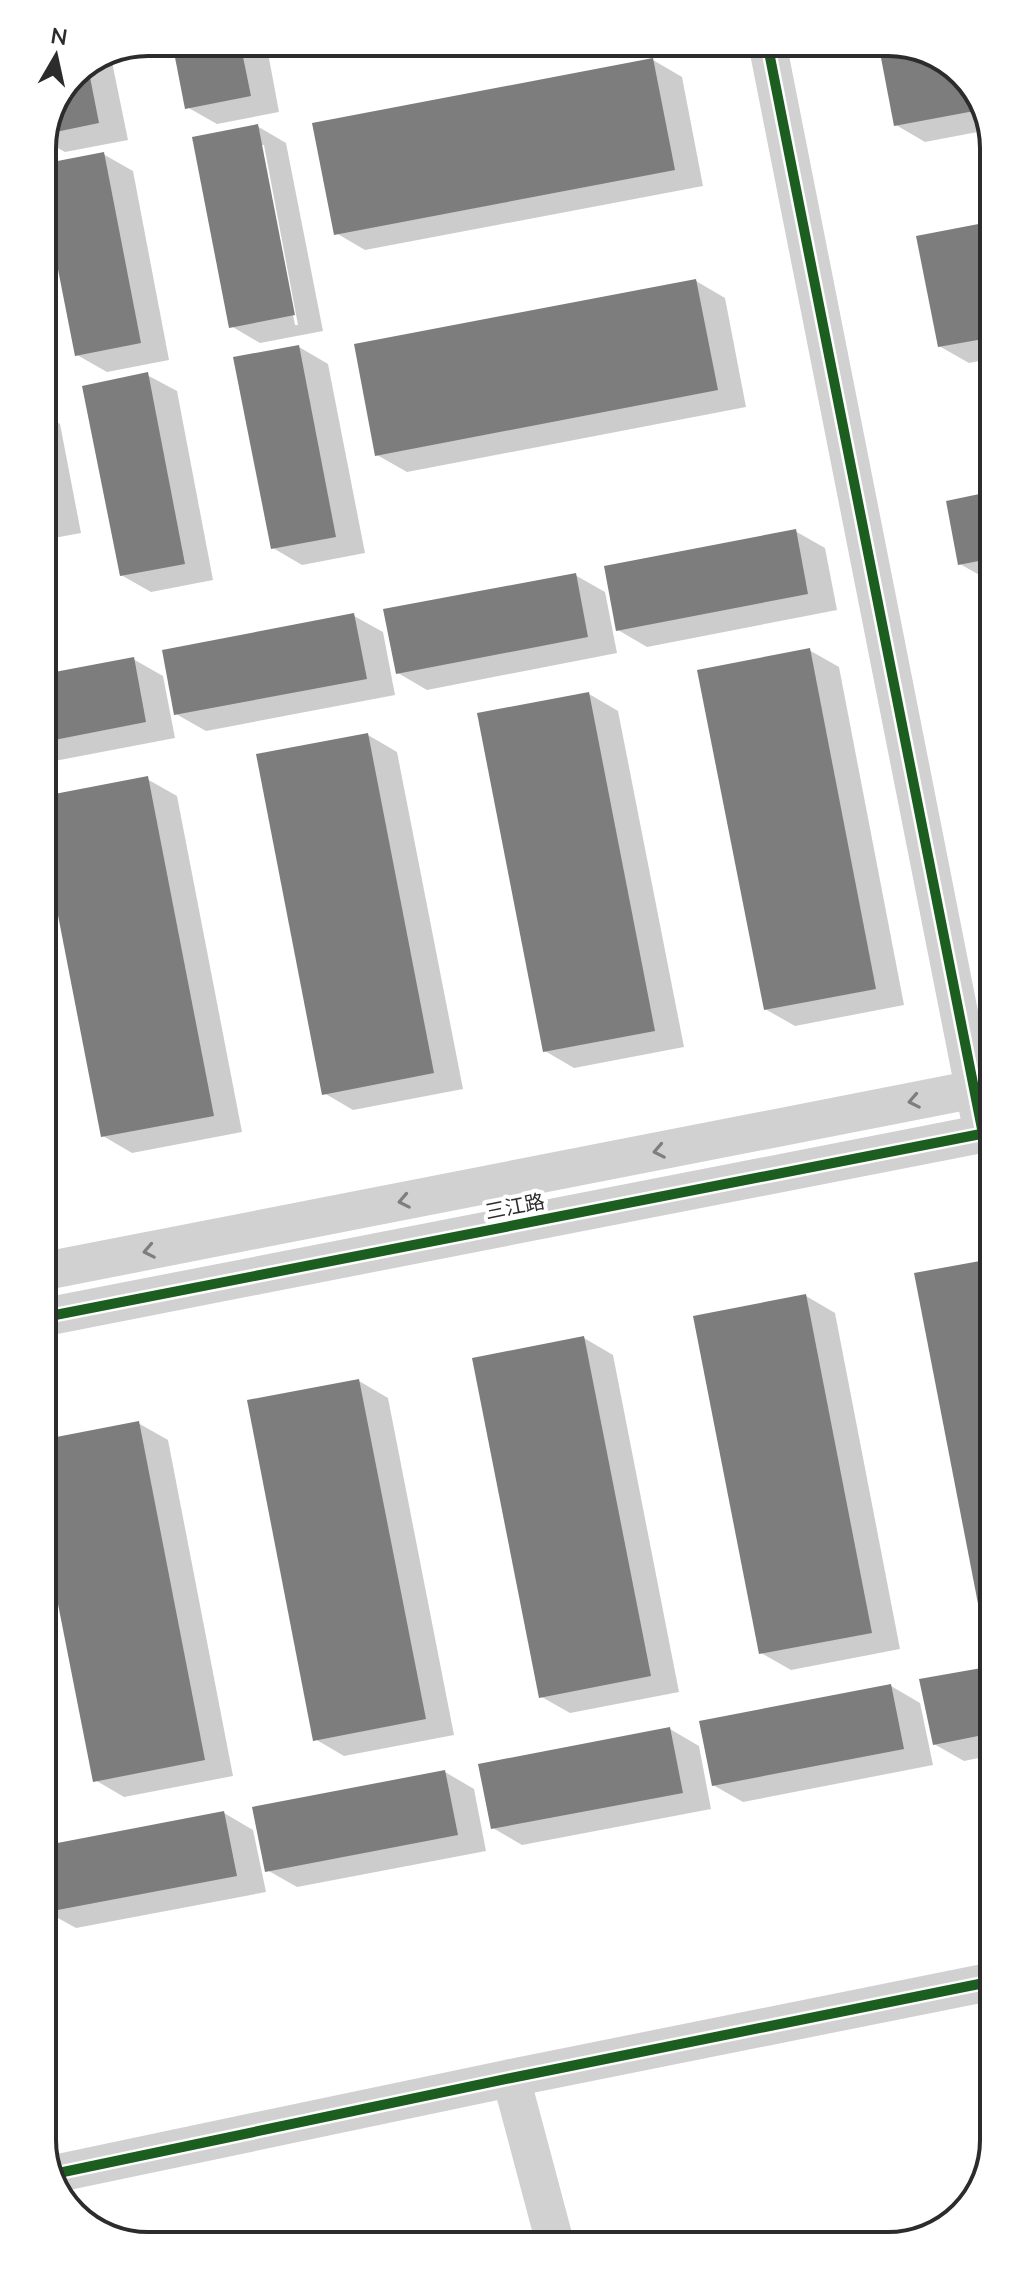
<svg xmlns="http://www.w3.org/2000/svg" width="1036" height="2288" font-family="'Nunito Sans','Noto Sans SC',sans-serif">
	<rect width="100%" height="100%" fill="#fff"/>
	<g fill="#0003" fill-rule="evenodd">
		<polygon points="174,42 266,42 279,112 217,124 187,107"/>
		<polygon points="111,57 128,140 65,152 43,140 73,73"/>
		<polygon points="653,60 682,77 703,186 365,250 336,233"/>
		<polygon points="953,64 988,114 988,130 925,142 896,125"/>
		<path d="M257 126 286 143 323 331 260 343 231 326ZM260 145H264L298 325H295Z"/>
		<polygon points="103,154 133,171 169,360 107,372 77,355"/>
		<polygon points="989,224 989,359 969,363 939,346"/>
		<polygon points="696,281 725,298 746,407 407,472 377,455"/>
		<polygon points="299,347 328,364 365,553 302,565 273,548"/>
		<polygon points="147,375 177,391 213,580 151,592 121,575"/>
		<polygon points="43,414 60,424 81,533 43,540"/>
		<polygon points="989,494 990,581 960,564 948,502"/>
		<polygon points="795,531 825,548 837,610 647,647 618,630"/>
		<polygon points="575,575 605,592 617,653 427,690 398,673"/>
		<polygon points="354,616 383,632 395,695 206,731 176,714"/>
		<polygon points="809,650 839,667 904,1005 795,1026 765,1009"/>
		<polygon points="133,659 163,676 175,738 44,763 44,676"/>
		<polygon points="589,694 618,711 684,1047 574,1068 545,1051"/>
		<polygon points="368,735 397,752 463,1089 353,1110 324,1093"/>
		<polygon points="147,779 177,796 242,1132 132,1153 103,1136"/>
		<polygon points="991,1261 993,1618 982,1612 916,1275"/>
		<polygon points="806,1296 835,1313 900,1649 791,1670 761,1653"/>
		<polygon points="584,1338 613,1355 679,1692 570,1713 540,1696"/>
		<polygon points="359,1381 388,1398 454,1735 344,1756 315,1739"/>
		<polygon points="138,1423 168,1440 233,1776 124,1797 95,1780 46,1532 46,1441"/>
		<polygon points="993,1668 993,1755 964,1761 934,1744"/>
		<polygon points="891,1686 920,1703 933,1765 743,1802 713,1785"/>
		<polygon points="670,1729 699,1746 711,1809 522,1845 493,1828"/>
		<polygon points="445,1772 474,1789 486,1851 297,1887 267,1870"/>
		<polygon points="224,1813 253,1830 266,1892 76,1928 47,1912 47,1847"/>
	</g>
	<g fill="#7d7d7d">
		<polygon points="172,42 240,42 251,96 185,109"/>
		<polygon points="878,42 895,42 953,64 985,109 894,126"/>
		<polygon points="653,58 675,170 334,235 312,123"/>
		<polygon points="88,67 99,123 46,134 73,73"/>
		<polygon points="258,124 295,315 229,328 192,137"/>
		<polygon points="104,152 141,343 75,356 42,188 42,164"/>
		<polygon points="989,222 989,338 938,347 916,236"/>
		<polygon points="696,279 718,390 375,456 354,344"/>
		<polygon points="299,345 336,537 271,549 233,357"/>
		<polygon points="148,372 185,564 120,576 82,386"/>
		<polygon points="43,473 53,516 43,518"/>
		<polygon points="989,492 989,559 958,565 946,501"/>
		<polygon points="796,529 808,594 616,631 604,566"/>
		<polygon points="576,573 588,637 396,674 383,609"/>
		<polygon points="354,613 367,679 174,715 162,650"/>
		<polygon points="810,648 876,989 764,1010 697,670"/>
		<polygon points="134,657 146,722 44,742 44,674"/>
		<polygon points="589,692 655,1031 543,1052 477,713"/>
		<polygon points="368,733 434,1073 322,1095 256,754"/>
		<polygon points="148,776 214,1116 101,1137 44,843 44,796"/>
		<polygon points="991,1259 992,1611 980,1614 914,1273"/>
		<polygon points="806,1294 872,1633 759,1654 693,1316"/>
		<polygon points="584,1336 651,1676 539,1698 472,1358"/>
		<polygon points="359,1379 426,1719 313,1741 247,1400"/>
		<polygon points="139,1421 205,1760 93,1782 46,1543 46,1439"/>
		<polygon points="993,1666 993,1733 933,1745 919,1679"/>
		<polygon points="891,1684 904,1749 712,1786 699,1721"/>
		<polygon points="670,1727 683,1793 491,1829 478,1764"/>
		<polygon points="445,1770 458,1835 265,1872 252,1807"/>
		<polygon points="224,1811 237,1876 47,1912 47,1845"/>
	</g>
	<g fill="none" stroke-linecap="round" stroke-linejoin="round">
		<g stroke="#d1d1d1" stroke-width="38">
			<polyline points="767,42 983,1134"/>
			<polyline points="45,1271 991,1086"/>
			<polyline points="45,1317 991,1132"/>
			<polyline points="511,2078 555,2243"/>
			<polyline points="49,2175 511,2078 994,1981"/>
		</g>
		<g stroke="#fff" stroke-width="15">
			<g id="cycleway">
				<polyline points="767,42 983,1134"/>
				<polyline points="45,1317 991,1132"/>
				<polyline points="49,2175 511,2078 994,1981"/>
			</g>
		</g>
		<use href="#cycleway" stroke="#1b5e20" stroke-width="10"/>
	</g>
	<defs><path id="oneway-chevron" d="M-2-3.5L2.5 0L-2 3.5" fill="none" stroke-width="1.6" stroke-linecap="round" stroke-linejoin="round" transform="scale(2)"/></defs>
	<g stroke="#7e7e7e">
		<use href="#oneway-chevron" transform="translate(914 1101) rotate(169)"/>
		<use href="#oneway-chevron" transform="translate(659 1151) rotate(169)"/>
		<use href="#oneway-chevron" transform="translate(404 1201) rotate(169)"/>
		<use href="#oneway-chevron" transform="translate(149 1251) rotate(169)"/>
	</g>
	<g text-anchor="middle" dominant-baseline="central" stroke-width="8" stroke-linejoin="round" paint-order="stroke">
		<g font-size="20" fill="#2c2c2c" stroke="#fff">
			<text transform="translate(515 1207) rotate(-11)">三江路</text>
		</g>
	</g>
	<path d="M0 0H1036V2288H0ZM148 56H888A92 92 0 0 1 980 148V2140A92 92 0 0 1 888 2232H148A92 92 0 0 1 56 2140V148A92 92 0 0 1 148 56Z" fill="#fff" fill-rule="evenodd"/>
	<path fill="none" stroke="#2c2c2c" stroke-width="4" d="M148 56H888A92 92 0 0 1 980 148V2140A92 92 0 0 1 888 2232H148A92 92 0 0 1 56 2140V148A92 92 0 0 1 148 56Z"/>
	<g transform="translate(56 56) rotate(9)" stroke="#ffffff" stroke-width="6" paint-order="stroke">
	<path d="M0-6L14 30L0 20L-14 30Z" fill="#2c2c2c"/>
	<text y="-12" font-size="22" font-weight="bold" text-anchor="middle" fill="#2c2c2c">N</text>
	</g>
</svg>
